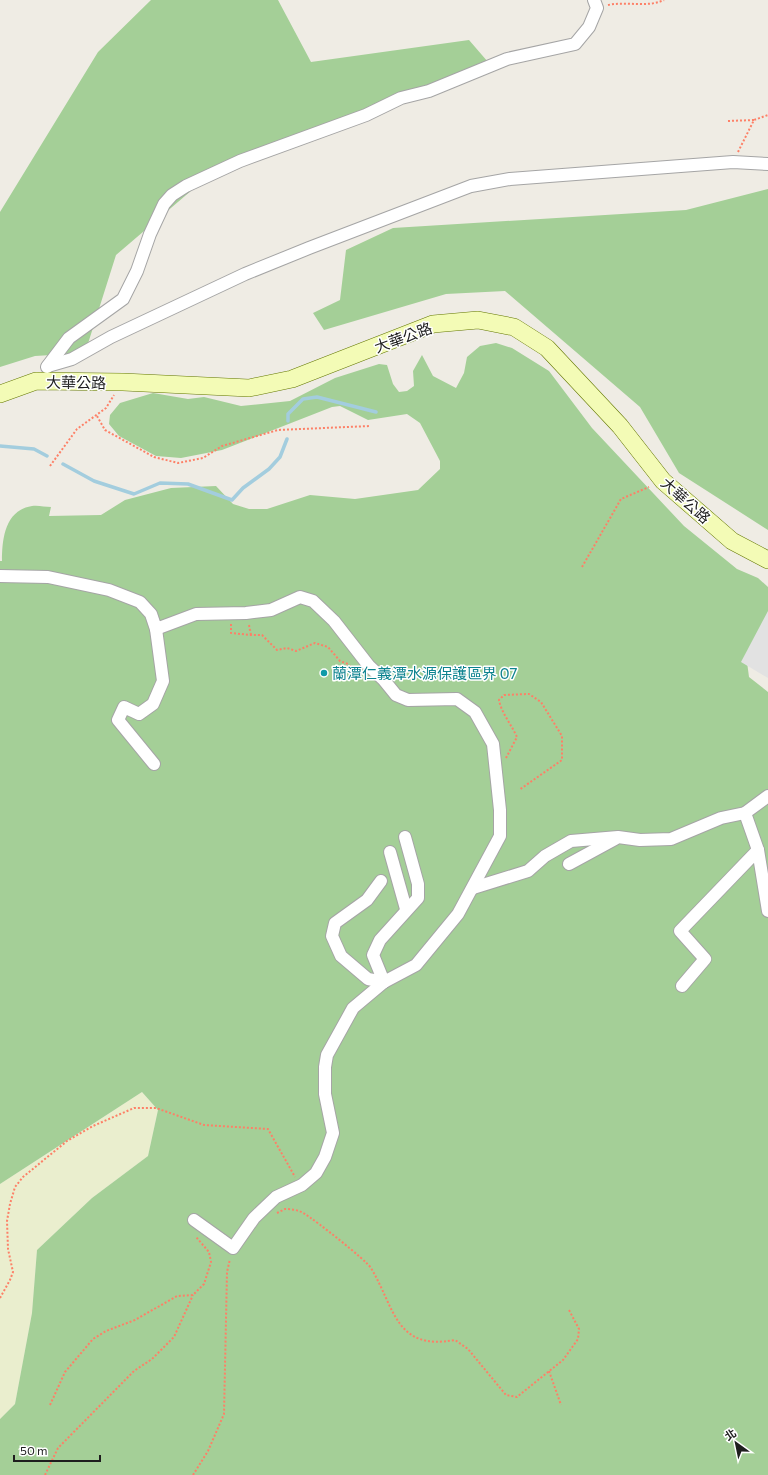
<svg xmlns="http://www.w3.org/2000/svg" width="768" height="1475" font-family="Commissioner,'Noto Sans TC',sans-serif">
	<rect width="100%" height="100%" fill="#efece4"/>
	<polygon fill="#eaeece" points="142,1092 158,1110 148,1156 92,1198 37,1250 32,1313 15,1404 0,1419 0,1184"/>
	<g fill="#a4cf97">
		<polygon points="151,0 278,0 311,62 469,40 488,62 199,184 116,255 85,353 35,356 0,367 0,212 98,52"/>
		<polygon points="768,189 768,530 679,473 640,407 505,291 446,294 324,330 313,313 340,300 346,250 393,228 686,210"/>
		<path d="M496 343 512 348 549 371 592 428 684 526 737 569 758 578 768 587V637L747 662 749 677 768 692V1475H0V1419L15 1404 32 1313 37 1250 92 1198 148 1156 158 1110 142 1092 0 1184V561H2C2 539 5 510 32 506 38 505 45 507 51 507L49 516 101 515 125 500 171 488 216 486 233 504 249 509H267L310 495 355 499 418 490 440 469V461L420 423 407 414 368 420 340 406 332 407 222 450 181 458 156 456 119 436 109 424 110 415 120 403 153 393 188 399 204 397 241 406 290 401 335 378 379 364 387 365 393 384 399 392 407 391 414 386 413 371 422 355 433 376 456 388 464 373 467 357 480 346Z"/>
	</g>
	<polygon fill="#e2e2e2" points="768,611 768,678 741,662"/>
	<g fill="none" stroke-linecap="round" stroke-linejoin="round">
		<g stroke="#a3cdde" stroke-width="3.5">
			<polyline points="288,421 288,414 303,399 317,397 376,412"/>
			<polyline points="0,446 34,449 47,456"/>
			<polyline points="63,464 94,481 134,494 160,483 188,484 232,500 243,488 269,469 280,457 287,439"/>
		</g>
		<g stroke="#a5a5a5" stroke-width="14">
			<g id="minor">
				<polyline points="48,366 72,359 111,337 245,274 309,248 471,186 510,179 733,162 768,164"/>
				<polyline points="47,367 69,338 123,299 137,271 150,234 164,204 172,195 186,186 240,161 366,115 401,98 429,91 507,59 575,44 589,27 597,8 594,0"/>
				<polyline points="0,576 48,577 109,590 140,602 151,614 156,629 196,614 246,613 271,610 300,597 313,601 334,621 369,666 383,679 396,695 408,700 457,699 475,712 493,744 500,810 500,836 458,914 416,965 384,982 353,1008 327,1055 325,1067 325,1094 333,1133 325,1157 316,1173 302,1185 276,1197 254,1218 233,1248 194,1220"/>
				<polyline points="154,764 118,720 124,707 139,714 153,704 163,681 156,629"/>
				<polyline points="758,850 768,911"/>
				<polyline points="390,852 406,909"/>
				<polyline points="569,864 615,839"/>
				<polyline points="381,881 367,900 335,923 332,936 341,956 368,979 384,982"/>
				<polyline points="473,888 528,871 545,856 571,841 618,837 640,840 671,839 721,818 745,813 768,796"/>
				<polyline points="384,982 373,955 380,940 418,898 418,884 405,837"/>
				<polyline points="682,986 705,959 680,931 758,850 745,813"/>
			</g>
		</g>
		<g stroke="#637702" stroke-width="18">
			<polyline id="secondary" points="0,394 36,381 123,382 249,388 292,379 433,324 478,320 514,327 547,348 620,426 663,481 732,541 768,560"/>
		</g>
		<g stroke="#fd8067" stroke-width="2" stroke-dasharray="2 2" stroke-linecap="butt">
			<path d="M608 5C627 1 647 8 664 0"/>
			<polyline points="728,121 754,120"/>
			<polyline points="738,152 754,120 768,115"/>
			<polyline points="97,416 105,430 154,457 178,463 203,458 222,446 278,430 370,426"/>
			<polyline points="50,466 77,429 106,408 114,395"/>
			<polyline points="582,567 621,499 649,487"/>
			<polyline points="231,624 231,633 251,635 262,635 277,650 287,648 296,651 315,643 328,647 340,661 348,664 355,672 359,670"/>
			<polyline points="249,625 251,635"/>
			<path d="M506 758 517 737C511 724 501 712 499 700L504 695 529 694 541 702 562 736V760L519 790"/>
			<path d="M277 1213 285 1209C292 1209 299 1210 305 1214 316 1221 365 1259 371 1268 395 1308 395 1351 455 1340L468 1349 506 1395 517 1397 563 1360 578 1339 579 1329 569 1310"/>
			<polyline points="0,1298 10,1280 13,1272 8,1249 7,1221 10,1204 15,1187 23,1177 67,1141 93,1126 134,1108 156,1108 204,1125 268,1129 295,1177"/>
			<polyline points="549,1371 561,1405"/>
			<polyline points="50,1405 65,1372 93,1339 106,1331 135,1320 177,1296 193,1295 204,1284 211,1262 209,1252 196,1237"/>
			<polyline points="45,1475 58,1448 134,1371 152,1359 174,1337 193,1295"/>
			<polyline points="193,1475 208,1451 224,1414 227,1272 230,1259"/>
		</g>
		<use href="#minor" stroke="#fff" stroke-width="12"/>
		<use href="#secondary" stroke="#f3fbb6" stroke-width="17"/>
	</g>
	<circle fill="#0f9aa8" stroke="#fff" stroke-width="1.5" cx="324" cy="673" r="4"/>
	<g text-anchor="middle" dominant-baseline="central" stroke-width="3" stroke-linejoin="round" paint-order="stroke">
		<g font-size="15" fill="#1e1e1e" stroke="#fff">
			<text transform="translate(403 337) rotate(-20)">大華公路</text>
			<text transform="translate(76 382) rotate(1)">大華公路</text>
			<text transform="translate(686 500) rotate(42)">大華公路</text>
		</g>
		<g font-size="15" fill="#0d838f" stroke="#fff" text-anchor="start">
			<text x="332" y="673">蘭潭仁義潭水源保護區界 07</text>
		</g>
	</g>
	<g transform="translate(736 1443) rotate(327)" stroke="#ffffff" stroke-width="3" paint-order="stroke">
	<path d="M0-3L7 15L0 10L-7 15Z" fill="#1e1e1e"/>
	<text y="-6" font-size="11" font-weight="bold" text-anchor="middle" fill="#1e1e1e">北</text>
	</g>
	<path d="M14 1455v6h86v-6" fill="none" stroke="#1e1e1e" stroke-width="2"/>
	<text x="20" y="1455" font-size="12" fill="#1e1e1e" stroke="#ffffff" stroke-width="3" paint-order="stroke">50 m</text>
</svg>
